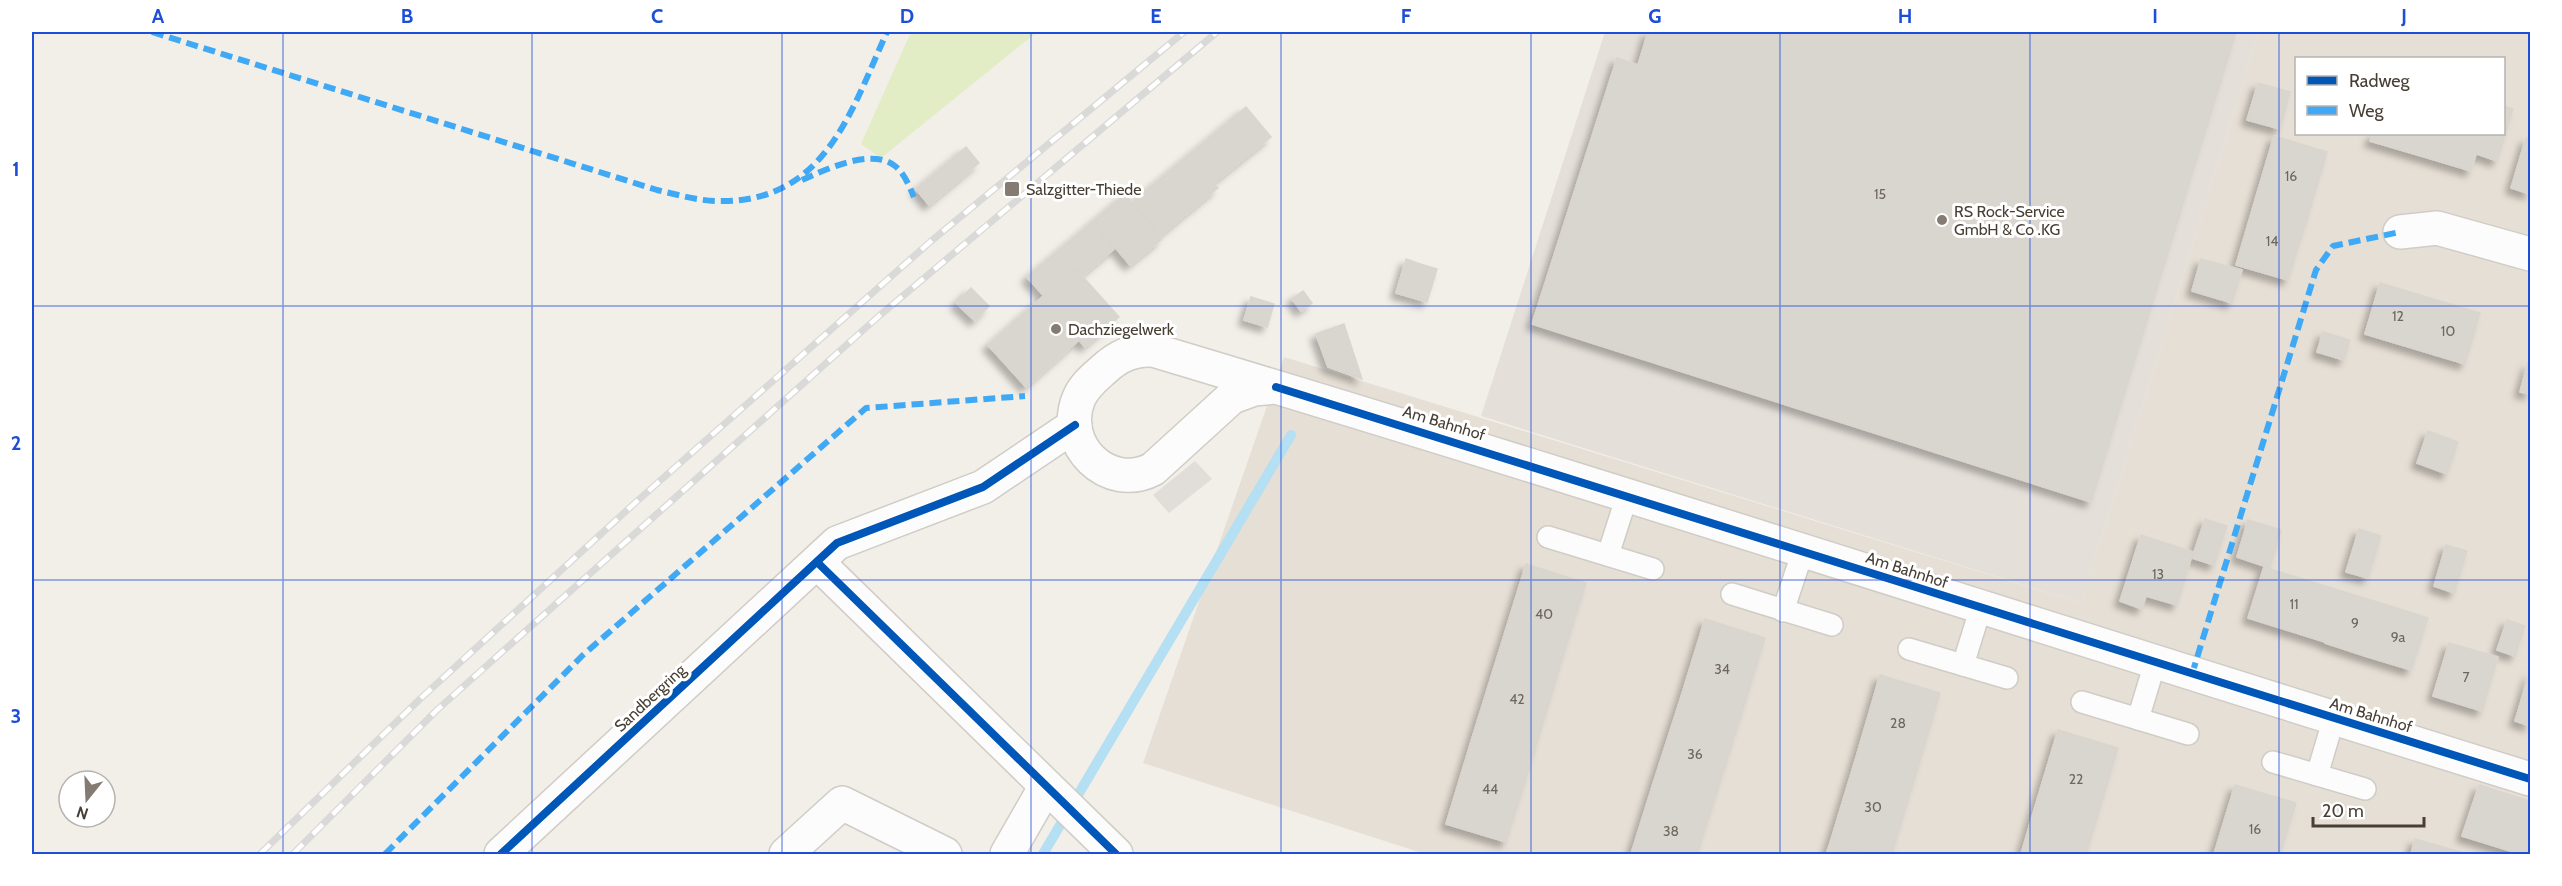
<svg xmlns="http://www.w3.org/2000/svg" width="2562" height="886" font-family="Cabin,sans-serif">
	<defs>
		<filter id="shadow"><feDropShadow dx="-5.5" dy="5.5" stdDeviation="3" flood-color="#0004"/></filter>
	</defs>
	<rect width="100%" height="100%" fill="#f2eee8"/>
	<path fill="#e6dfd5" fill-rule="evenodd" d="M2259 32H2530V854H1425L1143 763 1284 357 2081 603ZM2296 58H2504V134H2296Z"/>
	<polygon fill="#e5dfd9" points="1605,32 2259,32 2081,603 1481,416"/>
	<polygon fill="#e2edc5" points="911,32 1037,32 881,158 861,144"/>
	<polygon fill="#e1ddd8" points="1195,461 1212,479 1169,513 1153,495"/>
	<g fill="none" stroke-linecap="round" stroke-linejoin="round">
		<polyline stroke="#b5dff3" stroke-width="10" points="1043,854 1291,435"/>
	</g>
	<g fill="#d9d5cf" stroke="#dad5ce" stroke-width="1.5" filter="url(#shadow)">
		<polygon points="1648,32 2236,32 2091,502 1532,324 1617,58 1638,65"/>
		<polygon points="2258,83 2290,92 2280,129 2247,120"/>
		<polygon points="2504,106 2513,109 2497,161 2477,154 2483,134 2504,134"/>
		<polygon points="1246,107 1271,137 1214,183 1218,188 1161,235 1133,201"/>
		<polygon points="2373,134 2427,134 2421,156 2370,141"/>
		<polygon points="2427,134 2482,134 2471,171 2421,156"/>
		<polygon points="2274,136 2327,152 2308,216 2255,200"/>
		<polygon points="2526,138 2530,139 2530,194 2511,188"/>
		<polygon points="966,147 979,163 929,205 916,189"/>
		<polygon points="1125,194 1162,239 1130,265 1093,221"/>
		<polygon points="2255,200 2308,216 2288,280 2236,265"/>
		<polygon points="1092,222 1114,249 1083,275 1075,268 1043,295 1027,277"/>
		<polygon points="1406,259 1420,264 1410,297 1396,293"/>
		<polygon points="2201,259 2242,270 2232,303 2192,291"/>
		<polygon points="1420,264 1437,269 1427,302 1410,297"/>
		<polygon points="1075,268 1119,317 1085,347 1079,340 1026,387 988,345"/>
		<polygon points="2380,283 2430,298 2415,349 2365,334"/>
		<polygon points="971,288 989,306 975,321 956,303"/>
		<polygon points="1303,291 1312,303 1301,311 1292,299"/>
		<polygon points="1251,297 1274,304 1267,327 1244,320"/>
		<polygon points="2430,298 2480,313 2465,364 2415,349"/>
		<polygon points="1344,324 1362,379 1328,367 1316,334"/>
		<polygon points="2323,332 2350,340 2344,360 2317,352"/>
		<polygon points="2528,363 2530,364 2530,394 2520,392"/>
		<polygon points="2428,431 2458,442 2447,474 2417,463"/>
		<polygon points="2205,519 2227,526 2214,565 2192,558"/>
		<polygon points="2248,520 2281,530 2270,568 2237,557"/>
		<polygon points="2359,529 2381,536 2368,578 2346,572"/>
		<polygon points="2141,535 2193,552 2177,605 2146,596 2142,609 2120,601"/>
		<polygon points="2446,545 2467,551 2454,593 2434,586"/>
		<polygon points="1526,564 1586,583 1561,663 1501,645"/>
		<polygon points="2264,567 2341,591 2325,642 2248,618"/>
		<polygon points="2341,591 2384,604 2368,657 2325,643"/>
		<polygon points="2384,604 2428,618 2411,670 2368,657"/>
		<polygon points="1705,619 1765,638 1740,719 1680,700"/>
		<polygon points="2507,620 2525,626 2515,656 2497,650"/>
		<polygon points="2449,643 2498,657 2482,711 2433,696"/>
		<polygon points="1501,645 1561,663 1534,753 1473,735"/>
		<polygon points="2530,671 2530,726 2515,721"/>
		<polygon points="1880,675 1940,693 1917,771 1857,754"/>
		<polygon points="1680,700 1740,719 1712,808 1651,790"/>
		<polygon points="2058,730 2118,748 2094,828 2034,810"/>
		<polygon points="1473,735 1534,753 1506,842 1446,824"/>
		<polygon points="1857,754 1917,771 1892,854 1868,854 1830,843"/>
		<polygon points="2235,785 2296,803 2280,854 2214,854"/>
		<polygon points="2479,785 2530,801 2529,854 2520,854 2462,836"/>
		<polygon points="1651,790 1712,808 1697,854 1631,854"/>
		<polygon points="2034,810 2094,828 2086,854 2021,854"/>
		<polygon points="2415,839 2468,854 2411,854"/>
		<polygon points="1830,843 1868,854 1826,854"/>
	</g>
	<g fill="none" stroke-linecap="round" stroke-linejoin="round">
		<g stroke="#d0ccc6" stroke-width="24">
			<g id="service">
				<polyline points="1548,537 1653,569"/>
				<polyline points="1608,555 1627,496"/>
				<polyline points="1732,594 1832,625"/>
				<polyline points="1783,611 1803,551"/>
				<polyline points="1909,649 2007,678"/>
				<polyline points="1963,665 1981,607"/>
				<polyline points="2082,702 2188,734"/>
				<polyline points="2138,719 2155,663"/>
				<polyline points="2273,762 2365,789"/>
				<polyline points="2317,775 2334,718"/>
			</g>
		</g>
		<g stroke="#d0ccc6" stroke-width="36">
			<g id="minor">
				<polyline points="2400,232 2437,228 2530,254"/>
				<path d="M1276 387 1254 389 1232 397 1153 469C1108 493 1059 444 1079 398 1084 386 1094 378 1103 370 1118 356 1133 349 1153 350 1614 488 2071 637 2530 779"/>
				<polyline points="817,562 1116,854"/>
				<polyline points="501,854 837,543 983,487 1075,425"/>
				<polyline points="786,854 842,803 945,854"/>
				<polyline points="1007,854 1046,786"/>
			</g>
		</g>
		<use href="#service" stroke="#fdfcfc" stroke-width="21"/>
		<use href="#minor" stroke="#fdfcfc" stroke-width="33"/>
		<g stroke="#d9d9d8" stroke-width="7">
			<g id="rail">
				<polyline points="260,854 420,699 636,502 930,242 1184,32"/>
				<polyline points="293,854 437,710 879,316 1217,32"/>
			</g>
		</g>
		<use href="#rail" stroke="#fff" stroke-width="4.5" stroke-dasharray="14" stroke-linecap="butt"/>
		<g stroke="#3fa9f5" stroke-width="6" stroke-dasharray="12 6" stroke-linecap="butt">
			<path d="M152 32 657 190C679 195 702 202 724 201 826 200 852 109 887 32"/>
			<path d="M802 180C825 170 871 147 895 166 905 174 909 186 914 197"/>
			<polyline points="2192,674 2316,270 2333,246 2400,232"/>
			<polyline points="385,854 583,655 866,408 1025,396"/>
		</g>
		<g stroke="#fff" stroke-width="11">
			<g id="cycleway">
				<polyline points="1276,387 2530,779"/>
				<polyline points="817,562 1116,854"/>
				<polyline points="501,854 837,543 983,487 1075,425"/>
			</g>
		</g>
		<use href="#cycleway" stroke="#0057b8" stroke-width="8"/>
	</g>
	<path fill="none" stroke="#1d4ed8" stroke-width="1.5" stroke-opacity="0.55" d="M283 32V854M532 32V854M782 32V854M1031 32V854M1281 32V854M1531 32V854M1780 32V854M2030 32V854M2279 32V854M32 306H2530M32 580H2530"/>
	<g fill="#847c73" stroke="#fff" stroke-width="2">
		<rect x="1004" y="181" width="16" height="16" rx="3"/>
		<circle cx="1942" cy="220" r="6"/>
		<circle cx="1056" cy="329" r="6"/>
	</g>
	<g text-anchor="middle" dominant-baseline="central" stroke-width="6" stroke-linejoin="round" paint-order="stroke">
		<g font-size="14" fill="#6e665c">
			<text x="2291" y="176">16</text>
			<text x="1880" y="194">15</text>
			<text x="2272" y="241">14</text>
			<text x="2398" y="316">12</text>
			<text x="2448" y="331">10</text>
			<text x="2158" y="574">13</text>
			<text x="2294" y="604">11</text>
			<text x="1544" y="614">40</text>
			<text x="2355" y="623">9</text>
			<text x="2398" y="637">9a</text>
			<text x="1722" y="669">34</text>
			<text x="2466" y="677">7</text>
			<text x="1517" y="699">42</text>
			<text x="1898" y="723">28</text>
			<text x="1695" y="754">36</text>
			<text x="2076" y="779">22</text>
			<text x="1490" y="789">44</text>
			<text x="1873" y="807">30</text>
			<text x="2255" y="829">16</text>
			<text x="1671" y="831">38</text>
		</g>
		<g font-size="16" fill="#483f34" stroke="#fff" text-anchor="start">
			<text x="1026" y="189">Salzgitter-Thiede</text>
			<text x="1954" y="211">RS Rock-Service<tspan x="1954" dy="18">GmbH &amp; Co .KG</tspan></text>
			<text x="1068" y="329">Dachziegelwerk</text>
		</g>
		<g font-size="16" fill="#483f34" stroke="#fff">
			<text transform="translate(1444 423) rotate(17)">Am Bahnhof</text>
			<text transform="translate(1907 570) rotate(18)">Am Bahnhof</text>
			<text transform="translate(650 698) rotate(-43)">Sandbergring</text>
			<text transform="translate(2371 715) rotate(17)">Am Bahnhof</text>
		</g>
	</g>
	<rect width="2562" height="886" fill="none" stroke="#ffffff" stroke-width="66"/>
	<rect x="2295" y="57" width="210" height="78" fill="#ffffff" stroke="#b6b2ae" stroke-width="1.5"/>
	<rect x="2307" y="76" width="30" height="9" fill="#0057b8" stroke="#b6b2ae" stroke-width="1.5"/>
	<text x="2349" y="87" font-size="18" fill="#483f34">Radweg</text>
	<rect x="2307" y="106" width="30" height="9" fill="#3fa9f5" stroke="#b6b2ae" stroke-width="1.5"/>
	<text x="2349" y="117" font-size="18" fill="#483f34">Weg</text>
	<g transform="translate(87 799) rotate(198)"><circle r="28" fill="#ffffff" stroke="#b6b2ae" stroke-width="1.5"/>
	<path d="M0-4.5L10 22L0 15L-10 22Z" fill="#847c73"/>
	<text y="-9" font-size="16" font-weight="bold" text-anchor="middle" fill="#483f34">N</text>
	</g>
	<path d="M2313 817v9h111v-9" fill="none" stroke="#483f34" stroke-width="3"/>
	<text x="2322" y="817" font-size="18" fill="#483f34" stroke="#ffffff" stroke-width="4.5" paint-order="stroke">20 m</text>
	<rect x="33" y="33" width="2496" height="820" fill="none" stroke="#1d4ed8" stroke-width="2"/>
	<g font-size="20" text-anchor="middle" font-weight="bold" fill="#1d4ed8">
		<text x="158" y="23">A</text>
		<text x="407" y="23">B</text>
		<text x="657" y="23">C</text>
		<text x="907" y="23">D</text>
		<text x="1156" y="23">E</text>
		<text x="1406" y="23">F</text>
		<text x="1655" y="23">G</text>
		<text x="1905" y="23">H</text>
		<text x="2155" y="23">I</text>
		<text x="2404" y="23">J</text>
		<text x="16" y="176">1</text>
		<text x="16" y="450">2</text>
		<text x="16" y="723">3</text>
	</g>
</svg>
